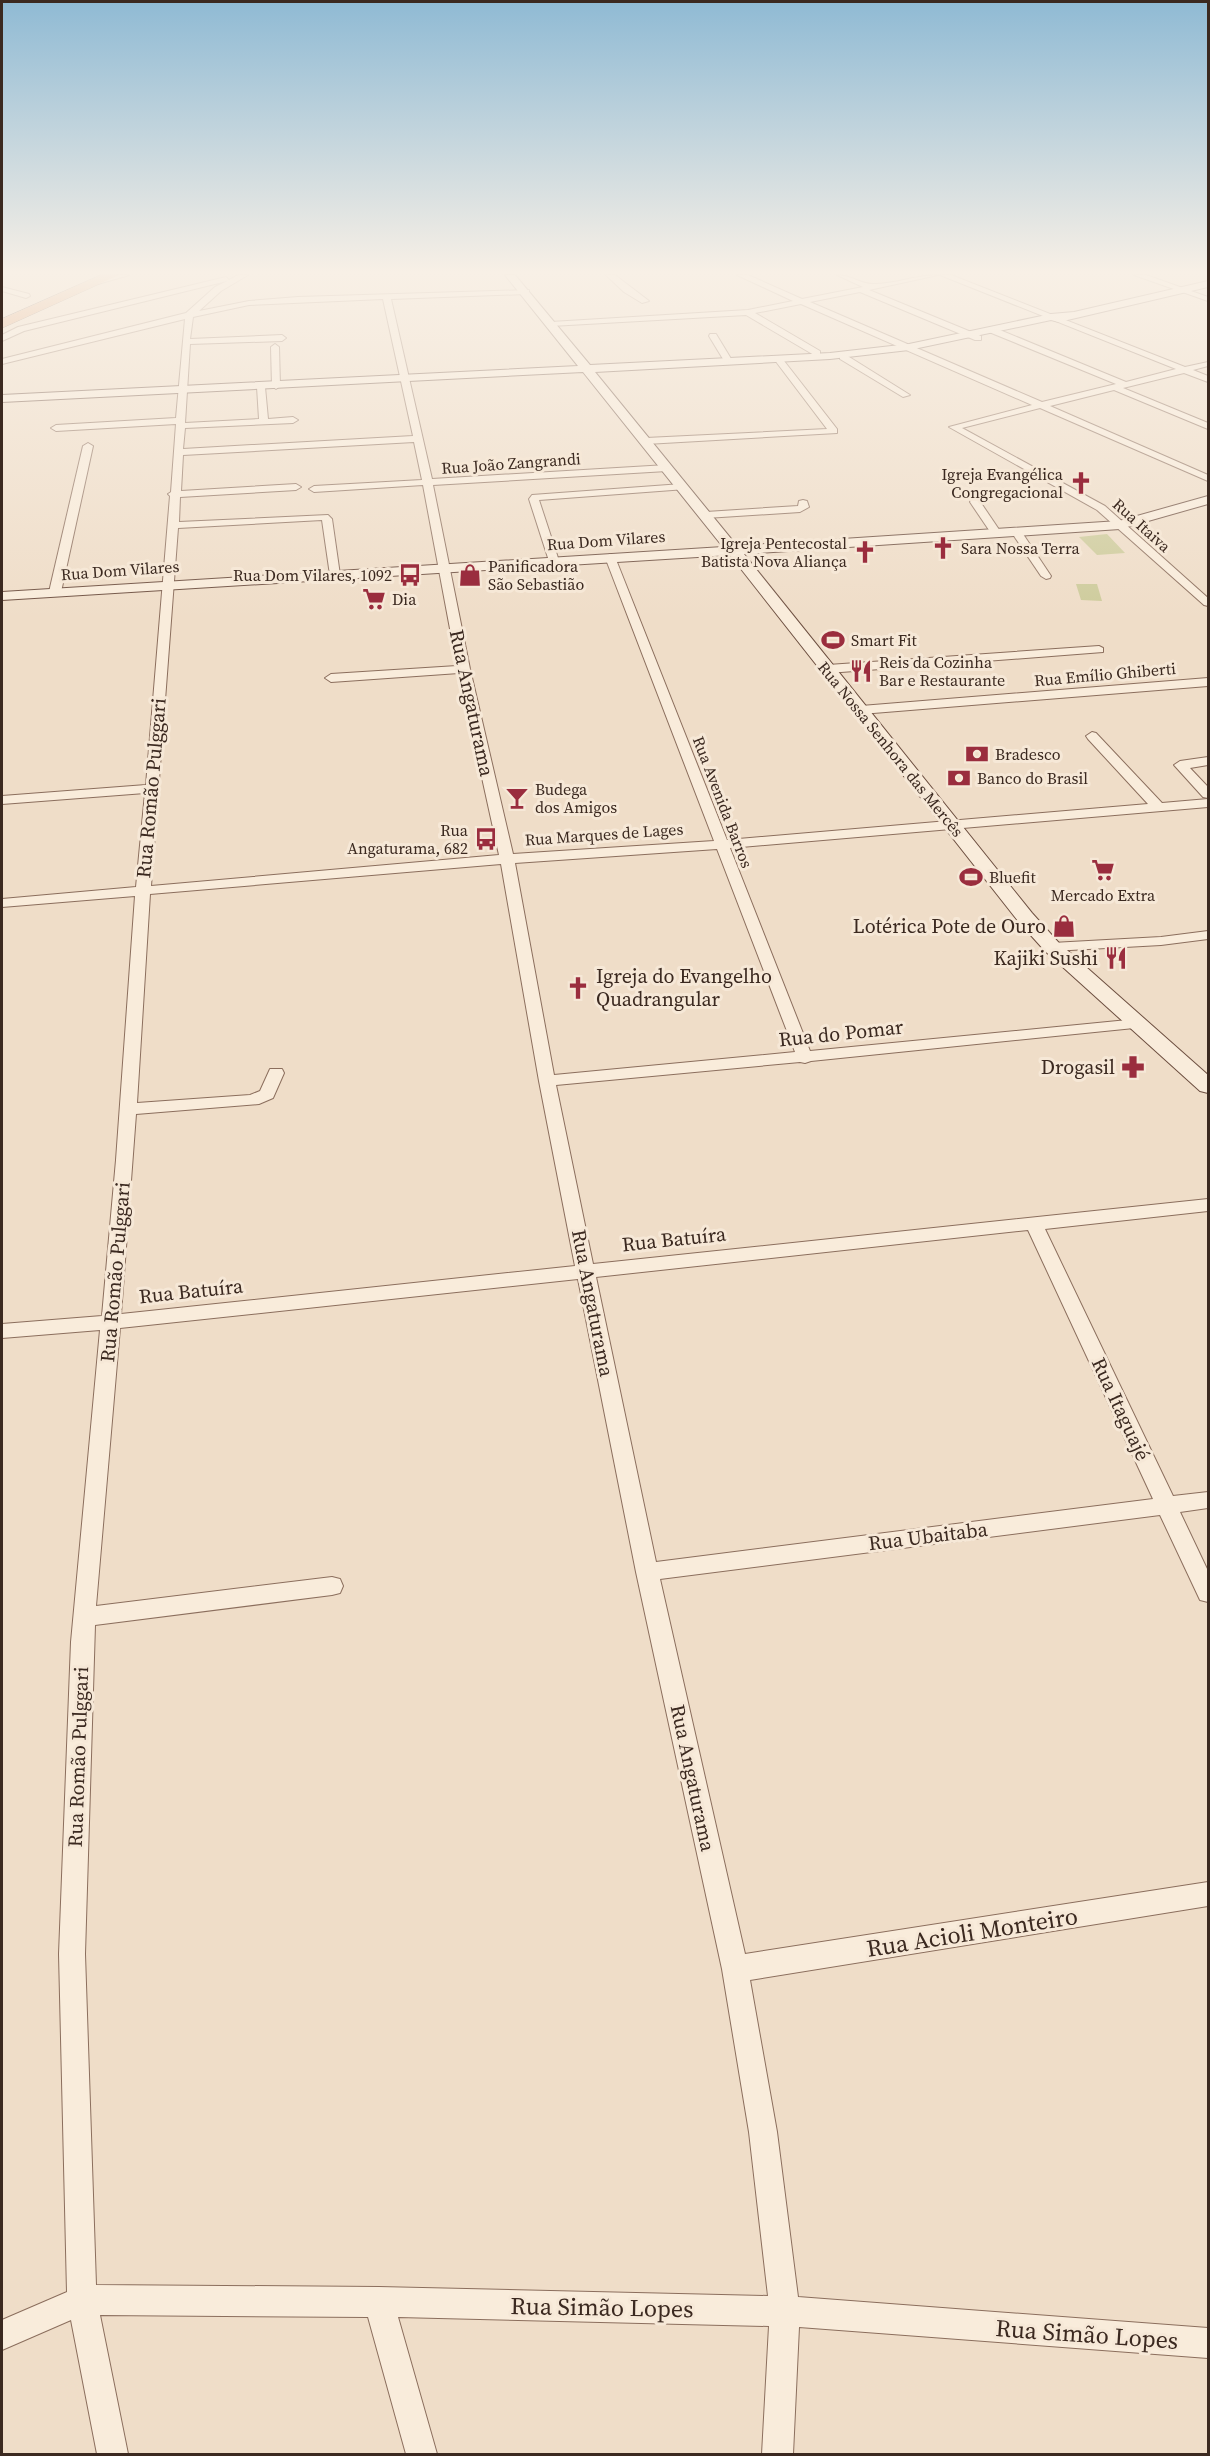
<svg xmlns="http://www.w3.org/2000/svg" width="1210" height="2456" font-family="'Source Serif 4',serif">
	<rect width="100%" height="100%" fill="#efddc8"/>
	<g fill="#cdcb9b">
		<polygon points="1107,534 1125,553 1097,555 1079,537"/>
		<polygon points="1076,584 1097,584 1102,601 1081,600"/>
	</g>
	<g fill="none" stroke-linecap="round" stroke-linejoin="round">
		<g stroke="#8b6e5d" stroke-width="2">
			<g id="street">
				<polygon points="116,275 129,275 98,284 94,282"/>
				<path d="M238 275H248L221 291 199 311 249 301 298 297 529 290V294H526L391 299 432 479 667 465 672 468 667 471 433 485 470 669 513 854 714 841 605 557 610 554 615 557 727 840 1148 804 1088 739 1086 736 1092 732 1096 733 1162 803 1208 799V807L730 848 810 1051 1138 1019 1146 1024 1144 1027 811 1061 805 1063 800 1062 556 1085 593 1264 1208 1199V1211L1045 1229 1173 1496 1208 1492V1508L1180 1512 1208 1571V1602L1200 1600 1160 1515 660 1579 745 1954 1208 1882V1906L750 1980 777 2132 798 2297 1208 2328V2358L799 2327 793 2454H762L769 2326 398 2317 437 2454H406L368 2317 100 2315 128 2454H97L71 2320 2 2350V2320L67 2292 59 1954 71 1642 100 1330 2 1338V1324L102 1316 116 1160 135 896 2 907V899L136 887 145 793 2 804V796L146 785 170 496 168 494 171 492 176 424 56 431 51 428 56 425 176 418 185 319 2 364V359L186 313 215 287 227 281 24 331 2 341V335L18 327 226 277 229 280ZM383 299 413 436 183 449 185 428 293 423 298 420 293 417 268 419 265 387 261 384 257 387 259 419 185 423 190 344 282 341 286 338 282 335 190 339 193 317 249 305ZM414 442 422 480 314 486 309 489 314 492 423 485 457 666 331 674 325 678 331 682 459 673 499 855 151 886 178 528 322 520 330 575 335 578 340 575 332 519 328 515 179 522 180 497 296 490 301 487 296 484 181 491 183 455ZM717 849 795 1052 554 1075 515 863ZM501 864 539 1081 575 1266 121 1314 136 1114 259 1104 273 1098 284 1073 282 1069H270L260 1091 250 1095 137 1103 150 894ZM1028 1230 1153 1499 656 1562 596 1277ZM578 1279 636 1572 722 1969 749 2132 768 2296 379 2287 96 2285 85 1954 95 1625 332 1595 340 1593 343 1586 340 1579 332 1577 96 1606 120 1328Z"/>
				<polygon points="606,275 615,275 649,301 642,303 624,292"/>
				<path d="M737 275H748L802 299 863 287 837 275C851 275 862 285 875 284 896 284 916 275 938 275L869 290 981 336V340H975L860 292 810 302 1042 402 1116 384 989 332V328H995L1126 382 1176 369 940 275H951L1185 367 1208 362V366L1193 370 1208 376V382L1184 373 1123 388 1208 423V429L1114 390 1050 406 1208 475V481L1040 408 962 428 1105 506 1208 598V606L1204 605 1097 510 949 427 1032 405 801 304 755 313 820 351V355H814L746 315 551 326 547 324 551 322 748 310 793 301Z"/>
				<polygon points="1134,275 1146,275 1208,297 1208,301"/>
				<polygon points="2,287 29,294 30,296 26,298 2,291"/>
				<polygon points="710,334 716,334 733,362 732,364 726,364 709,336"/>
				<polygon points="275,344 279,347 280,386 276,389 272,386 271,347"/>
				<polygon points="840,355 846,355 910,395 903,397 840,359"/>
				<polygon points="778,356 781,357 837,429 837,433 646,444 641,441 646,438 827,429 774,359"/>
				<polygon points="88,443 93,446 61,592 55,595 49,592 83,446"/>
				<polygon points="682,484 687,487 686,489 539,500 559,561 554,564 549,561 529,499 532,495"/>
				<polygon points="803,500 807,501 809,507 800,512 706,518 701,515 706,512 798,506 799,501"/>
				<polygon points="971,500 979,500 1002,534 1001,536 993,536 970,502"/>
				<polygon points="1017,530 1021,531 1051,576 1050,578 1046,579 1041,576 1012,533"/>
				<polygon points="1099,646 1103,648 1103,652 828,673 822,669 828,665"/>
				<polygon points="1208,678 1208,686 861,714 855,710 861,706"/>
				<polygon points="1208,757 1208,765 1190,768 1208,787 1208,798 1203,797 1174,765 1180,761"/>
				<polygon points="1208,931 1208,939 1161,945 1052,951 1045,947 1052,943 1161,937"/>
			</g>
		</g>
		<g stroke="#6d4f40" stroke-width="2">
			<polygon id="secondary" points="505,275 515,275 590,365 830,353 909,344 1051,314 1074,312 1208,281 1208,287 1059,322 1051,320 909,350 830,359 595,372 737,546 1119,521 1208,496 1208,504 1120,529 744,554 1032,913 1059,943 1208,1075 1208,1093 1200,1091 1045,951 1018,921 730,555 2,600 2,592 723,547 583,372 2,402 2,395 578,366"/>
		</g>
		<g stroke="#593d31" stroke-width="1">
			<polygon id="highway" points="101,275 119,275 2,328 2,319"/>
		</g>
		<use href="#street" fill="#f9ecdb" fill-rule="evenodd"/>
		<use href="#secondary" fill="#f9ecdb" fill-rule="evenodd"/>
		<use href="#highway" fill="#dc8f5a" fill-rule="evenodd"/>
	</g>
	<linearGradient id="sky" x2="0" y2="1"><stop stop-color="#8fbad4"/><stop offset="0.44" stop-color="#f8f0e6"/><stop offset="1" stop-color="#f8f0e6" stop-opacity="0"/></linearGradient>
	<rect width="1210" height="619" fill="url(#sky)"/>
	<defs>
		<g id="church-bare" transform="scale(1.8)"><path d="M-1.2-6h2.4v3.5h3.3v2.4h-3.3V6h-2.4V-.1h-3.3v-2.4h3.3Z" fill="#9a2d3e" stroke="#f6e8d7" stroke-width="2.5" paint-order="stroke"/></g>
		<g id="bus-bare" transform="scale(1.8)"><path d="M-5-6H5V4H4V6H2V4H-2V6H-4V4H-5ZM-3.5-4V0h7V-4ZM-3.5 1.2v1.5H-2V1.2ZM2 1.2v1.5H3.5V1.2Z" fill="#9a2d3e" stroke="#f6e8d7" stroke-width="2.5" paint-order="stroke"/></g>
		<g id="shop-bare" transform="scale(1.8)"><path d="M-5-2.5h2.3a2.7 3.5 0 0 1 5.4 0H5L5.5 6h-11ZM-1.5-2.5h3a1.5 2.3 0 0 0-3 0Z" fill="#9a2d3e" stroke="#f6e8d7" stroke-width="2.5" paint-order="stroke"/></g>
		<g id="supermarket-bare" transform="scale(1.8)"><path d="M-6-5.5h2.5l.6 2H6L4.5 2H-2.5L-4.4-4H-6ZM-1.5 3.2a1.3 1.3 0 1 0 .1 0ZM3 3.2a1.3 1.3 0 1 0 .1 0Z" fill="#9a2d3e" stroke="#f6e8d7" stroke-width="2.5" paint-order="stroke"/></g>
		<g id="stadium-bare" transform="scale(1.8)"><path d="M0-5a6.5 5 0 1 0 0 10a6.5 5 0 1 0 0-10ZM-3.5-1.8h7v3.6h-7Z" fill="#9a2d3e" stroke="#f6e8d7" stroke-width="2.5" paint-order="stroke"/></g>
		<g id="restaurant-bare" transform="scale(1.8)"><path d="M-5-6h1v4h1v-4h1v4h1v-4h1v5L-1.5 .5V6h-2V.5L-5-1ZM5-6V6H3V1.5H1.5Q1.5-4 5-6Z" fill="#9a2d3e" stroke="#f6e8d7" stroke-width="2.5" paint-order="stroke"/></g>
		<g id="bank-bare" transform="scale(1.8)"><path d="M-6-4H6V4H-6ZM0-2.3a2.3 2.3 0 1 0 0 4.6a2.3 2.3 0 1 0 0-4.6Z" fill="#9a2d3e" stroke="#f6e8d7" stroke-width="2.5" paint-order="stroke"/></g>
		<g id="bar-bare" transform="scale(1.8)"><path d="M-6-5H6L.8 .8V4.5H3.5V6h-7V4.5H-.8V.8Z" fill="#9a2d3e" stroke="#f6e8d7" stroke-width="2.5" paint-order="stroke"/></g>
		<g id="pharmacy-bare" transform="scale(1.8)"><path d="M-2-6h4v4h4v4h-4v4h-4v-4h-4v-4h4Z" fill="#9a2d3e" stroke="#f6e8d7" stroke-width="2.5" paint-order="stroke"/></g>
	</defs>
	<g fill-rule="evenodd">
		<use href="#church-bare" x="1081" y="483"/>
		<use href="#church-bare" x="943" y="548"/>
		<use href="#church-bare" x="865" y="552"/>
		<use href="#bus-bare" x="410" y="575"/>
		<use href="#shop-bare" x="470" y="575"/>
		<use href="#supermarket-bare" x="374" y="599"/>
		<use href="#stadium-bare" x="833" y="640"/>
		<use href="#restaurant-bare" x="861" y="671"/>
		<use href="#bank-bare" x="977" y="754"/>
		<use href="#bank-bare" x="959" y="778"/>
		<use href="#bar-bare" x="517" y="798"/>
		<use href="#bus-bare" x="486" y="839"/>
		<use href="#supermarket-bare" x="1103" y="870"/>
		<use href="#stadium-bare" x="971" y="877"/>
		<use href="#shop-bare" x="1064" y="926"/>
		<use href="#restaurant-bare" x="1116" y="958"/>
		<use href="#church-bare" x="578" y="988"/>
		<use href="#pharmacy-bare" x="1133" y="1067"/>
	</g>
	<g text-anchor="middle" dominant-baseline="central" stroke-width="6" stroke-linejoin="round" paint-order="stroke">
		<g font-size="16" fill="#3b2920" stroke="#f6e8d7">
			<text transform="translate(511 463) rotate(-4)">Rua João Zangrandi</text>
			<text transform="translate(1142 525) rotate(42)">Rua Itaiva</text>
			<text transform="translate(606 540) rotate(-4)">Rua Dom Vilares</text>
			<text transform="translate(120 570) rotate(-4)">Rua Dom Vilares</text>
			<text transform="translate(1105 674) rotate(-5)">Rua Emílio Ghiberti</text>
			<text transform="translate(891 749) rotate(51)">Rua Nossa Senhora das Mercês</text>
			<text transform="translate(723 802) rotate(69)">Rua Avenida Barros</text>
			<text transform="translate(604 834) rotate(-4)">Rua Marques de Lages</text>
		</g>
		<g font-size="16" fill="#3b2920" stroke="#f6e8d7" text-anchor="start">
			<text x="1063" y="474" text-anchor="end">Igreja Evangélica<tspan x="1063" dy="18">Congregacional</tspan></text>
			<text x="847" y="543" text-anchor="end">Igreja Pentecostal<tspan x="847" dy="18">Batista Nova Aliança</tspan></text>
			<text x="961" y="548">Sara Nossa Terra</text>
			<text x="488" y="566">Panificadora<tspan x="488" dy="18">São Sebastião</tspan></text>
			<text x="392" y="575" text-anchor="end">Rua Dom Vilares, 1092</text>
			<text x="392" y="599">Dia</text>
			<text x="851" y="640">Smart Fit</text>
			<text x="879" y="662">Reis da Cozinha<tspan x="879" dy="18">Bar e Restaurante</tspan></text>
			<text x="995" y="754">Bradesco</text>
			<text x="977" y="778">Banco do Brasil</text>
			<text x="535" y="789">Budega<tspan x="535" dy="18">dos Amigos</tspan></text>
			<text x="468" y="830" text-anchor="end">Rua<tspan x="468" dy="18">Angaturama, 682</tspan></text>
			<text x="989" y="877">Bluefit</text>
			<text x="1103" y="895" text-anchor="middle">Mercado Extra</text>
		</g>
		<g font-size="20" fill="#3b2920" stroke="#f6e8d7">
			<text transform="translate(472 703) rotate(78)">Rua Angaturama</text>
			<text transform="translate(151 788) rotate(-85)">Rua Romão Pulggari</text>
			<text transform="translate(841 1033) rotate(-6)">Rua do Pomar</text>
			<text transform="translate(674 1239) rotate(-6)">Rua Batuíra</text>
			<text transform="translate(115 1272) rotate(-85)">Rua Romão Pulggari</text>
			<text transform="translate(191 1291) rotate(-6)">Rua Batuíra</text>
			<text transform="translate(593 1303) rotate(79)">Rua Angaturama</text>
			<text transform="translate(1121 1409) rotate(65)">Rua Itaguajé</text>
			<text transform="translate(928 1536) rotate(-7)">Rua Ubaitaba</text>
			<text transform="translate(78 1757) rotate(-88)">Rua Romão Pulggari</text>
			<text transform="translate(693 1778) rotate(78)">Rua Angaturama</text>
		</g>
		<g font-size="20" fill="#3b2920" stroke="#f6e8d7" text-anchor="end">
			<text x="1046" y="926">Lotérica Pote de Ouro</text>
			<text x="1098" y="958">Kajiki Sushi</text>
			<text x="596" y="976" text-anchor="start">Igreja do Evangelho<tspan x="596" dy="23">Quadrangular</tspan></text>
			<text x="1115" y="1067">Drogasil</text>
		</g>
		<g font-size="24" fill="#3b2920" stroke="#f6e8d7">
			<text transform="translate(972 1932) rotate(-9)">Rua Acioli Monteiro</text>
			<text transform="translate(602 2307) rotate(1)">Rua Simão Lopes</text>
			<text transform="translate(1087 2334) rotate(4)">Rua Simão Lopes</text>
		</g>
	</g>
	<rect width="1210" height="2456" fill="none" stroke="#3b2920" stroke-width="6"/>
</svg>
